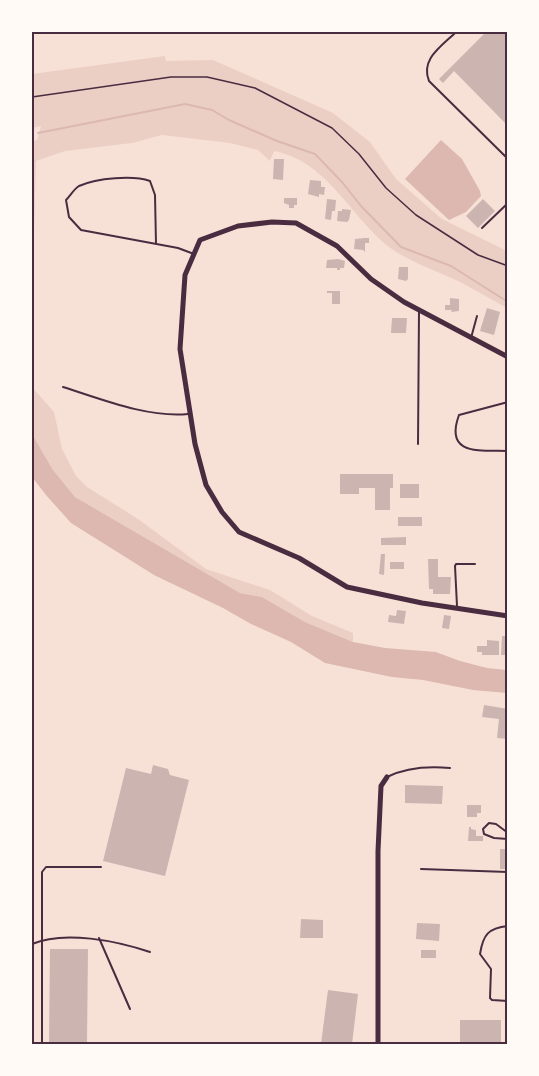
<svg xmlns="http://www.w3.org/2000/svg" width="539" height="1076" font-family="'Space Grotesk',sans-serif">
	<rect width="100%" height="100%" fill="#f7e1d7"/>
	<g fill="#ebcfc5">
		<path d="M165 56 166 61 213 60 333 113 370 142 396 179 442 219 507 251V308C486 297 465 283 442 274 424 266 405 259 389 247 350 216 327 161 274 151L270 161 258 150 230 143 162 135 132 143 65 151 36 161 34 233 32 240V142L37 140 41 126 32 128V74Z"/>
		<polygon points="32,387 54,412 62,449 76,476 87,487 138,519 206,569 270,590 312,616 353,633 353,642 305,622 262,597 240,593 75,497 53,470 32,434"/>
	</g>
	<g fill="#dcb8b0">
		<polygon points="441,140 462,159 480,191 481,196 466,212 449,220 405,179"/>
		<polygon points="32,434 53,470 75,497 240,593 262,597 305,622 353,642 385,648 436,652 460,661 487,668 507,670 507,693 473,690 423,680 392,677 325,663 291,642 251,624 223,608 154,575 71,523 46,495 32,477"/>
	</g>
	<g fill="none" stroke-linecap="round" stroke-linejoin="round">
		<polyline stroke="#dcb8b0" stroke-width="2" points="38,133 185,104 212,110 229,120 277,141 315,154 342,182 361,206 401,247 451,266 508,302"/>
	</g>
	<g fill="#ccb4b1">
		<polygon points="486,32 508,32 508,126 454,71 443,83 439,79"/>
		<polygon points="274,159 284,159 283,180 273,179"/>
		<polygon points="310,180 321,181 321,187 325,187 324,195 319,194 319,197 308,194"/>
		<polygon points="284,198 297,198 297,205 294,205 294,208 289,208 289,205 284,203"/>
		<polygon points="327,199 336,200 335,211 332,211 331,220 325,219"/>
		<polygon points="483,199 495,211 478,228 466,216"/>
		<polygon points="342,209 351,210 349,220 347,222 337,221 338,211 342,211"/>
		<polygon points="365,238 369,238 369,243 365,243 365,252 363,250 354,249 355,239"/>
		<polygon points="338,259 345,261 344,268 340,268 340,270 337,270 337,268 326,268 327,260"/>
		<polygon points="399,267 408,267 408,279 406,281 398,279"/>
		<polygon points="327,291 340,291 340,304 332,304 332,293 327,293"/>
		<polygon points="450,298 459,299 459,311 451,312 452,310 445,310 445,305 450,305"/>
		<polygon points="487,308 500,312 494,335 480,331"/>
		<polygon points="392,318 407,318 406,333 391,333"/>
		<polygon points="340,474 393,474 393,488 390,488 390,510 375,510 375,488 359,488 359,494 340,494"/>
		<rect x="400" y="484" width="19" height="14"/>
		<rect x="398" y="517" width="24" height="9"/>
		<polygon points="406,537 406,545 381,545 381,538"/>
		<polygon points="381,554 385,554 384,575 379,574"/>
		<polygon points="428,559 438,559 438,577 451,577 450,594 433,594 433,589 429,589"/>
		<rect x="390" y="562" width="14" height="7"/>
		<polygon points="397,610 406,611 404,624 388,622 389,615 396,616"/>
		<polygon points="444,615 451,616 449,629 442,628"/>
		<polygon points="502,636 508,636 507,655 501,655"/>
		<polygon points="487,640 499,641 499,655 482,655 482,652 477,652 477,646 487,646"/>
		<polygon points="484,705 508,709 508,739 497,738 499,719 482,717"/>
		<polygon points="153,765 168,769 170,775 189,780 165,876 103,861 126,768 151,774"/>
		<polygon points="405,785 443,786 442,804 405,803"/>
		<polygon points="467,805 481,805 481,813 477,813 477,817 467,817"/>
		<polygon points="469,827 471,827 471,829 476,830 476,836 483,836 483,841 468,841"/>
		<rect x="500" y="849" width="8" height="20"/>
		<polygon points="301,919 323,920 323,938 300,938"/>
		<polygon points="417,923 440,924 439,941 416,939"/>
		<polygon points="50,949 88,949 87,1044 49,1044"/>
		<rect x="421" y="950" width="15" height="8"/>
		<polygon points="328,990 358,994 352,1044 321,1044"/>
		<rect x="460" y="1020" width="41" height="24"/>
	</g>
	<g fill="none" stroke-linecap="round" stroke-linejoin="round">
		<polyline stroke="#4a2c40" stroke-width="1.5" points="32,97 171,77 207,77 255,88 332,128 359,154 386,188 416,215 478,255 508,266"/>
		<g stroke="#4a2c40" stroke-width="2">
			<path d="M456 32C442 46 420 59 429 81L508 159"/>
			<polyline points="482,228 508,203"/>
			<path d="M156 244 155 195 150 181C133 175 97 178 79 186 74 189 70 196 66 200L69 217 81 230 178 248 194 254"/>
			<polyline points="471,338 477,316"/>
			<path d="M63 387C101 399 148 418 188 414"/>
			<path d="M508 402 459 415C444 456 480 450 508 451"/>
			<polyline points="418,444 419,310"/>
			<polyline points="457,606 455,566 456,564 475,564"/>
			<path d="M387 777C407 767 428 766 450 768"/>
			<polyline points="508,833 496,824 489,823 483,829 484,834 494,838 508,839"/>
			<polyline points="421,869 508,872"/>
			<path d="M508 926C488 928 483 935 480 954L491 969 490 998 492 1000 508 1001"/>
			<polyline points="99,938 130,1009"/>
			<path d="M32 944C64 930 117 941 150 952"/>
			<polyline points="42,1044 42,872 46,867 101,867"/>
		</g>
		<g stroke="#4a2c40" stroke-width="5">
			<polyline points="508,357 404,302 371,279 337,246 296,223 272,222 238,226 200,240 185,275 180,349 195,444 206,485 222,512 239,532 299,558 347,587 422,603 508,616"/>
			<polyline points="378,1044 378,851 381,786 387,777"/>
		</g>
	</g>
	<rect width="539" height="1076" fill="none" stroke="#fffaf5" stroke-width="66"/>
	<rect x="33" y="33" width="473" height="1010" fill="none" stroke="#4a2c40" stroke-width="2"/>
</svg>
